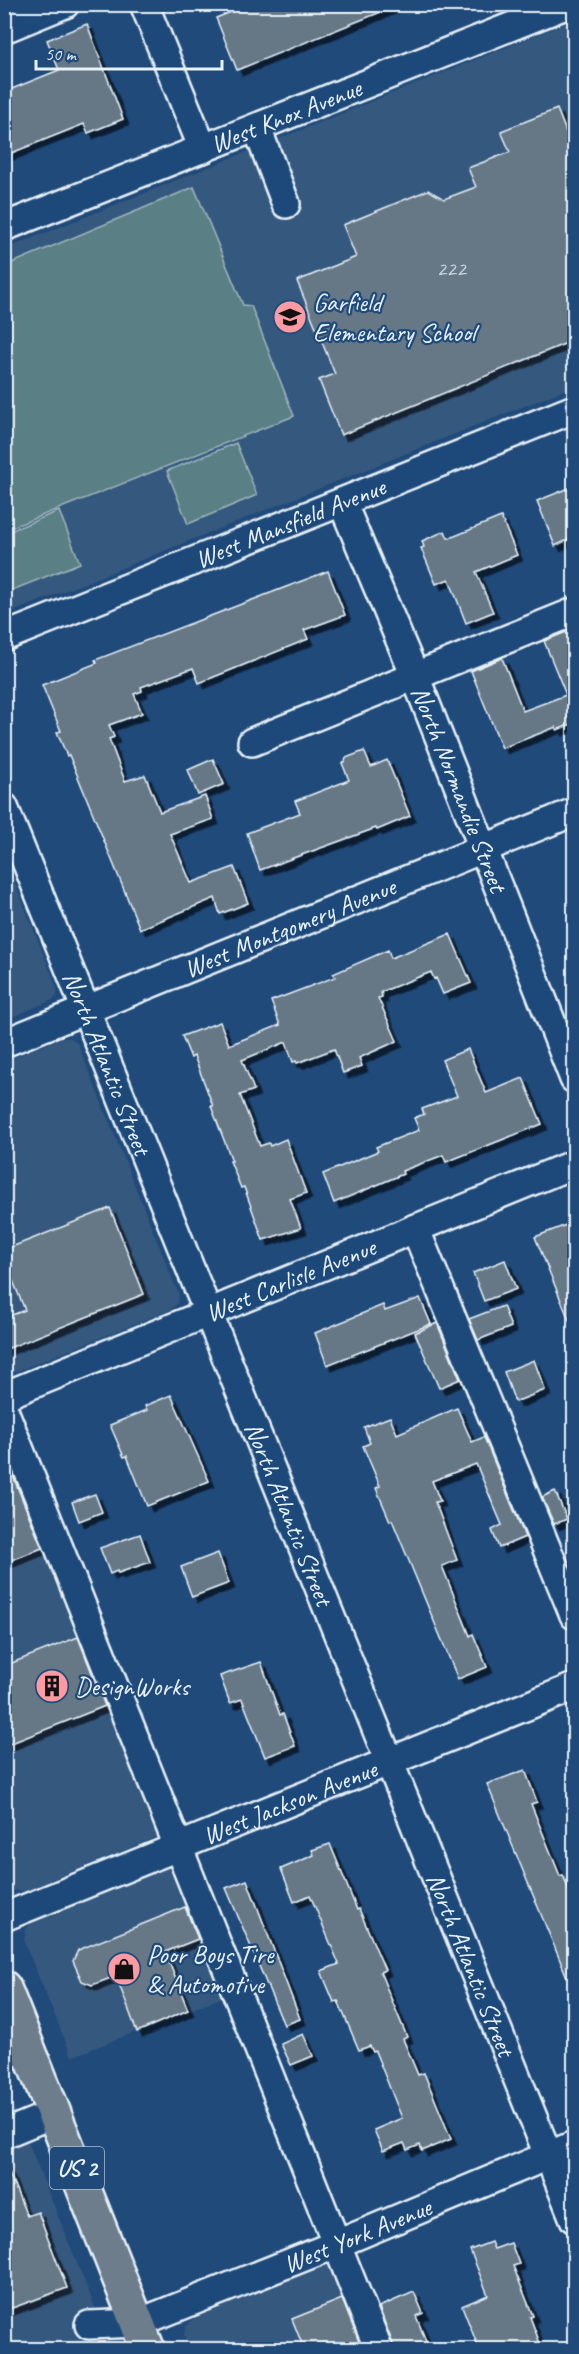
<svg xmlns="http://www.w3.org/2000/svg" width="579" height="2354" font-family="Caveat,sans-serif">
	<defs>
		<filter id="shadow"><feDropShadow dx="5.5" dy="5.5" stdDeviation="0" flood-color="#0009"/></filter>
	</defs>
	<rect width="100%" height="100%" fill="#1f4a7a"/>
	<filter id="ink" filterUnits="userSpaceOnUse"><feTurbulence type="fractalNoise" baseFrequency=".0167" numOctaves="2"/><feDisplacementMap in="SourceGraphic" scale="12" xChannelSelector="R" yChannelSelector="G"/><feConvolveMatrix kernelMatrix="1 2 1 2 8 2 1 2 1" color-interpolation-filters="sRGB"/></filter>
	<g filter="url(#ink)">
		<g fill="#34587e">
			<polygon points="574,20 574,386 5,615 5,249"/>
			<polygon points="5,858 57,988 57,996 52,1000 5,1020"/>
			<polygon points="62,1038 71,1038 78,1044 179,1295 178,1303 170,1310 5,1376 5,1061"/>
			<polygon points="4,1412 181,1827 25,1891 9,1890 4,1888"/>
			<polygon points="194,1858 246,1988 72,2057 24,1942 26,1929 31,1923"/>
			<polygon points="4,2093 11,2100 112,2349 5,2349"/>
			<polygon points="353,2254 392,2349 188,2349 184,2334 186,2327 193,2319"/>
		</g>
		<g fill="#5a7f84" stroke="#a1b8be" stroke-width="1.5">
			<polygon points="194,187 243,305 251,306 294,416 5,530 5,266"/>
			<polygon points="236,443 257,495 188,524 167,471"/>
			<polygon points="59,511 80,563 5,593 5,533"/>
		</g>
		<g fill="#667886" stroke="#e8f1f8" stroke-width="1.5" filter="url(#shadow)">
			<polygon points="251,4 398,4 398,5 237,70 216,18"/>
			<polygon points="87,24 123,119 88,133 84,124 4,156 4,92 59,70 47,40"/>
			<polygon points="557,109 574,152 574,340 341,435 319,380 335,374 297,281 356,257 343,225 428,190 444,199 476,187 468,168 510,152 501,131"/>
			<polygon points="574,486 574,537 555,546 537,501"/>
			<polygon points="501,517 517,555 476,572 493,612 466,623 449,579 436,584 421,548 424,547 422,541 445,531 448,538 450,538"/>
			<polygon points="328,571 345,615 304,630 308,639 199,683 193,668 141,687 142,691 134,694 142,713 109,725 114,737 109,739 125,781 145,775 160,812 205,796 213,819 170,834 191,883 234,867 248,903 220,914 215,898 140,929 69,755 67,756 57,732 61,731 42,685 97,663 95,660"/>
			<polygon points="574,629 574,723 557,730 556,727 502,748 471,671 502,658 523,711 566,695 544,641"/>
			<polygon points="364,751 371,767 387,760 410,816 377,830 376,828 260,870 247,833 300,813 295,801 349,780 342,763 345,762 346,758"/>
			<polygon points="213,759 224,784 198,795 188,770"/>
			<polygon points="450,934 471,983 443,994 436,978 434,979 431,972 381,992 382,997 378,998 397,1041 359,1058 362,1066 343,1073 334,1049 297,1063 296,1061 293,1062 286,1042 242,1060 254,1090 240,1095 260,1146 269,1143 270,1146 286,1139 306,1193 290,1199 301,1228 263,1240 244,1187 241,1188 230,1161 232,1161 211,1106 213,1106 194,1056 191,1058 182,1036 220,1022 229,1045 280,1025 271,1001 335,977 333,974 388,950 391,958"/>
			<polygon points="468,1049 486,1093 523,1078 542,1124 446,1162 443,1155 402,1171 403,1174 334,1203 323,1174 378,1151 376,1147 419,1130 414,1118 424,1114 422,1109 457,1096 442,1060"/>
			<polygon points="110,1208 144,1294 4,1350 4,1318 25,1310 4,1259 4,1250"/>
			<polygon points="566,1225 569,1234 574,1231 574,1332 535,1237"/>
			<polygon points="505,1260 516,1289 484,1301 473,1273"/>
			<polygon points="420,1298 431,1324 327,1365 315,1333 383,1305 385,1311"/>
			<polygon points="503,1306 511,1327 478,1340 469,1319"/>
			<polygon points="437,1323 460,1379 439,1388 415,1333"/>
			<polygon points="534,1360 545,1390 515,1402 504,1372"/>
			<polygon points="171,1395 209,1481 147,1506 127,1456 124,1457 110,1425 147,1410 145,1406"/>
			<polygon points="457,1408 472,1442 484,1437 525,1537 499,1548 492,1530 502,1525 476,1464 432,1481 440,1501 435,1502 457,1560 442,1566 470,1636 473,1634 487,1667 458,1679 392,1520 390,1521 376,1488 380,1486 363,1446 370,1443 364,1427 390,1417 397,1434"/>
			<polygon points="4,1454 42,1548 4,1563"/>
			<polygon points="555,1491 567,1519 554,1524 542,1497"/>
			<polygon points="95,1494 102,1512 79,1521 72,1502"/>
			<polygon points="140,1534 150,1562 118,1573 117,1571 110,1574 100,1548"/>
			<polygon points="218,1553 229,1583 192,1597 181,1567"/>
			<polygon points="78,1637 105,1706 4,1746 4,1666"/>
			<polygon points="261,1662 280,1715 283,1714 295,1746 265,1757 242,1699 230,1703 220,1676"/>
			<polygon points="525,1770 537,1802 531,1804 560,1876 563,1875 574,1904 574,1994 487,1784"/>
			<polygon points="330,1844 357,1910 359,1909 385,1970 380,1972 407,2037 403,2039 418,2075 424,2073 451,2139 422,2151 420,2145 407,2150 404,2143 383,2151 374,2130 402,2118 375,2051 373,2052 370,2046 359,2050 338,2001 334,2002 321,1971 339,1964 310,1895 294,1902 281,1869 314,1855 312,1850"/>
			<polygon points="247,1880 300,2019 284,2025 226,1888"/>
			<polygon points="185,1907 198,1939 165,1952 188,2010 137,2032 116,1976 92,1985 82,1981 73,1961 78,1950"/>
			<polygon points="303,2034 313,2056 291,2065 281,2044"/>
			<polygon points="4,2161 27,2216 38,2212 67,2288 4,2311"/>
			<polygon points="491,2242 494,2249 511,2243 519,2264 513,2266 533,2316 530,2317 542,2349 479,2349 462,2306 488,2295 470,2250"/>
			<polygon points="414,2292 423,2313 416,2316 429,2349 394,2349 379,2307"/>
			<polygon points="342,2299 362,2349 304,2349 292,2319"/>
		</g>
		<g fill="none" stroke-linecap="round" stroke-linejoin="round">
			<g stroke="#e8f1f8" stroke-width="32">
				<g id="minor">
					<polyline points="144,4 203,149"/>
					<polyline points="4,29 65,4"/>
					<polyline points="257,128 286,204"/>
					<path id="s1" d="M4 227 568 4"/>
					<path id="s2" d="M342 502 415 676 574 1079"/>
					<path id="s3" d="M4 637 574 409"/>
					<polyline points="252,742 574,612"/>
					<path id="s4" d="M4 807 574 2219"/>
					<path id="s5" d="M4 1043 574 812"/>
					<polyline points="415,1228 574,1615"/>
					<path id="s6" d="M4 1396 574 1164"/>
					<polyline points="4,1410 379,2350"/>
					<path id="s7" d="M4 1917 574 1687"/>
					<polyline points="4,2055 29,2045"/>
					<polyline points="4,2134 55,2113"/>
					<path id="s8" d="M89 2325 138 2323 337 2244 574 2145"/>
				</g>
			</g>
			<g stroke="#e8f1f8" stroke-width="38">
				<polyline id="major" points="4,1988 148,2350"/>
			</g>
			<use href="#minor" stroke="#1f4a7a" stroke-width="27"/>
			<use href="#major" stroke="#6d7d8c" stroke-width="33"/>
		</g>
	</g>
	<defs>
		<g id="school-disc" transform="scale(1.725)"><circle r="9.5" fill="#ff9aa2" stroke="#1f4a7a"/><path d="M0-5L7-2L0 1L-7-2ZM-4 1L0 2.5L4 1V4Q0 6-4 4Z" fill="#111"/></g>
		<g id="building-disc" transform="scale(1.725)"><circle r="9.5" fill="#ff9aa2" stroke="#1f4a7a"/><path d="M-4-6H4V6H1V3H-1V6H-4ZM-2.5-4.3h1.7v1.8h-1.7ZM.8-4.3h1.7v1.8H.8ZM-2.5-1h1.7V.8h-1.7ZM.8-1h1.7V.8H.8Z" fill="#111"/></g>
		<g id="shop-disc" transform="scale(1.725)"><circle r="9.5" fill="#ff9aa2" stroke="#1f4a7a"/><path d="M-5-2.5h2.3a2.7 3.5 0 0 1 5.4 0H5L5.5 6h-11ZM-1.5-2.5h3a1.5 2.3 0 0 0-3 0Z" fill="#111"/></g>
	</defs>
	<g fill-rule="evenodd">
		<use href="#school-disc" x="290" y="317"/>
		<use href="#building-disc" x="52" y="1686"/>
		<use href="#shop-disc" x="124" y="1969"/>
	</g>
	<g text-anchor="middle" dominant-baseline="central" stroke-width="4.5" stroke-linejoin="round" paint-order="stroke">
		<g font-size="22" fill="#c8d3dc">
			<text x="451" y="269">222</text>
		</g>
		<rect fill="#1f4a7a" stroke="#acbfd2" stroke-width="1.5" x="50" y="2147" width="54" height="42" rx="4.5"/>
		<g font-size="24" font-weight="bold" fill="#e8f1f8">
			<text x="77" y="2168">US 2</text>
		</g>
		<g font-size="26" fill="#e8f1f8" stroke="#1f4a7a">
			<text stroke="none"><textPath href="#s1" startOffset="303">West Knox Avenue</textPath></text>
			<text stroke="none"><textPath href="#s3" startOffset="308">West Mansfield Avenue</textPath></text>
			<text stroke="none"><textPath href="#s2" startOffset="310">North Normandie Street</textPath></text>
			<text stroke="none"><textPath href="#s5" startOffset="308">West Montgomery Avenue</textPath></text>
			<text stroke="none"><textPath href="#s4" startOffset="276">North Atlantic Street</textPath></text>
			<text stroke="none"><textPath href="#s6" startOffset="309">West Carlisle Avenue</textPath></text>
			<text stroke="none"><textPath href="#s4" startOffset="762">North Atlantic Street</textPath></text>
			<text stroke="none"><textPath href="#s7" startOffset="308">West Jackson Avenue</textPath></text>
			<text stroke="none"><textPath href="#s4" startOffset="1248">North Atlantic Street</textPath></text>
			<text stroke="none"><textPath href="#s8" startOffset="285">West York Avenue</textPath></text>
		</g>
		<g font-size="26" fill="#e8f1f8" stroke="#1f4a7a" text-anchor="start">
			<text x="313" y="302">Garfield<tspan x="313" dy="30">Elementary School</tspan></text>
			<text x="75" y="1686">DesignWorks</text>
			<text x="147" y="1954">Poor Boys Tire<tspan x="147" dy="30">&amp; Automotive</tspan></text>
		</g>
	</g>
	<rect width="579" height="2354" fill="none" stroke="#1f4a7a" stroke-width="24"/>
	<rect x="12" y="12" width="555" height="2330" fill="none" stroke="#e8f1f8" stroke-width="2" filter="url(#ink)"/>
	<path d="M36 60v9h186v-9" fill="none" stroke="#e8f1f8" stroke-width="3"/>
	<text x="45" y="60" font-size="18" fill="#e8f1f8" stroke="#1f4a7a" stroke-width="4.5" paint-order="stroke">50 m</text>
</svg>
